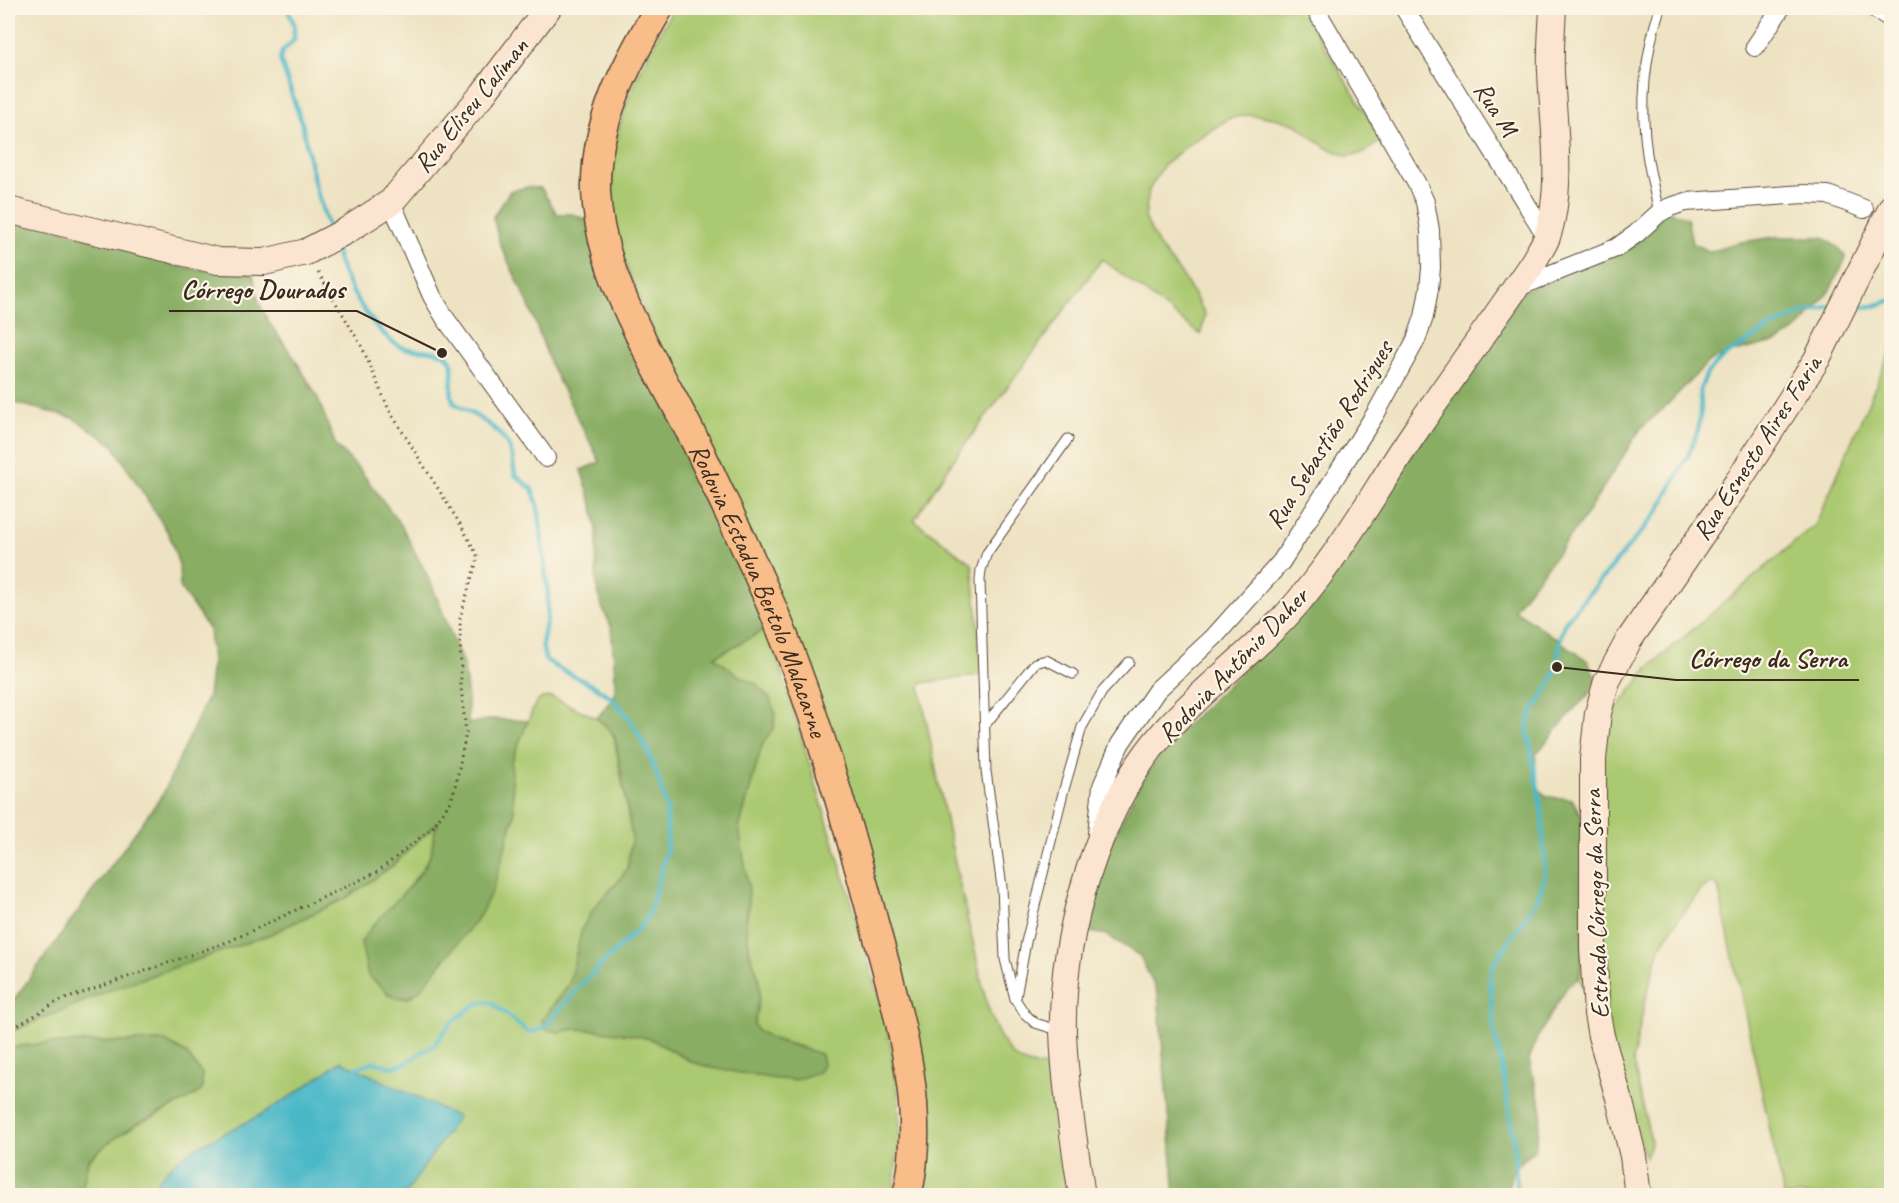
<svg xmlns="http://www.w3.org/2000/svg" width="1899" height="1203" font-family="Caveat,sans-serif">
	<rect width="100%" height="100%" fill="#fcf5e5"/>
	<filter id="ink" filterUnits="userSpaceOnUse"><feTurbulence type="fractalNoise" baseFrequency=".0167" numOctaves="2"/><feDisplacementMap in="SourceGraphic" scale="12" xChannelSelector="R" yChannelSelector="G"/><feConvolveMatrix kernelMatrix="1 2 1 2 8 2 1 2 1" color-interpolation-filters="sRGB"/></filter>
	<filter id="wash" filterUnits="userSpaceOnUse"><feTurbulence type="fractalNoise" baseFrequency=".008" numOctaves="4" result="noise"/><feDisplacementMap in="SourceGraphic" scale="24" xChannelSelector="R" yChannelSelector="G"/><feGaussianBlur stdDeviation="1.35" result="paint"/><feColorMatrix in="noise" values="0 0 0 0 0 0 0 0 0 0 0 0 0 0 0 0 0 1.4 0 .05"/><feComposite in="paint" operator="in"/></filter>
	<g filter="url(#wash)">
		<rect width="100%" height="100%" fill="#ede2c1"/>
		<g fill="#abc971" stroke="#737a48" stroke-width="1.5">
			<path d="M674 8H1301L1382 140 1364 153 1347 156 1325 147 1297 125 1275 118 1249 115 1230 118 1190 143 1163 166 1149 190 1145 218 1159 246 1184 278 1205 314 1201 335 1102 259 952 462 914 520 972 564 983 670 979 675 922 683 920 687C936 773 953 858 973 943 982 979 986 1021 1009 1051 1019 1065 1038 1068 1054 1066L1071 1195H923L929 1165V1104L861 838 626 265C591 165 624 94 674 8Z"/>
			<polygon points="1891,350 1891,1195 1784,1195 1718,887 1713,883 1703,888 1676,922 1660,948 1645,1001 1633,1060 1651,1142 1645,1157 1590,1000 1579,978 1583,949 1602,728 1649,667 1816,524"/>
			<path d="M768 628 852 903 888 1032 897 1080 900 1128 893 1196 405 1195 412 1184 395 1087 341 1061C318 1078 294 1095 269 1110 223 1138 177 1145 148 1195H81L88 1160 108 1143 135 1125 187 1100 202 1090V1074L186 1053 165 1041 49 1043 20 1046 8 1050V1033L115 988 266 936 346 898 391 867 439 821 434 834 432 853 421 871 401 896 387 994 395 998H408L419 991 493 889 514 816 511 762 535 704 542 698 551 697 597 718 609 729 614 737 632 837 627 869 619 881 595 906 569 984 542 1020 557 1032 574 1029 595 1030 633 1035 651 1039 692 1062 732 1071 801 1047 773 1039 758 1031 754 1025 760 993 758 975 750 954 746 924 749 907 739 828 762 745 774 727 756 684 738 675 714 657Z"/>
		</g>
		<g fill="#88ad63" stroke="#626c40" stroke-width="1.5">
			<polygon points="528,187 541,188 557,214 572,214 590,221 768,628 714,657 738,675 756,684 770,699 775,712 774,727 762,745 739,828 749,890 746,924 750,954 758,975 760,993 754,1025 758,1031 773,1039 821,1054 823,1064 819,1072 795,1080 776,1079 712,1068 692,1062 651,1039 633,1035 595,1030 574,1029 557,1032 544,1029 542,1020 569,984 582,929 595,906 619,881 627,869 632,837 615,737 609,729 597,718 615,695 615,674 611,626 600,603 596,578 597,531 593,507 581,470 600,462 552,368 528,303 500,244 493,217 510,191"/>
			<path d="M1644 210 1670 211 1687 218 1692 243 1710 252 1741 242 1776 237H1823L1841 250 1846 258 1830 290 1800 327 1779 341 1734 352 1710 360 1664 408 1641 428 1582 521 1514 609 1588 661 1596 679 1587 697 1576 707 1536 754C1535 768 1533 794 1551 797 1559 799 1564 797 1572 799L1583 819V949L1579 978 1567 987 1537 1038 1529 1060 1542 1110 1535 1149 1512 1171 1507 1195H1175L1158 994 1140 956 1107 935 1083 931 1105 855 1140 783 1171 740 1264 650 1521 293 1629 237Z"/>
			<path d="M8 213 180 267 253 274 259 303 270 324 295 359 317 396 336 446 360 470 401 525 432 585 464 667 468 698V724L492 719 528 721 511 762 514 816 493 889 480 915 419 991 408 998H395L368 976 361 942C379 911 418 887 431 854 433 848 432 841 434 835 434 831 437 826 438 822L391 867 346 898 266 936 115 988 8 1033V1008L163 794 208 696 212 662 209 630 180 587 179 565 169 534 113 445 73 418 8 401Z"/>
			<polygon points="165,1041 186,1053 202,1074 202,1090 187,1100 135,1125 108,1143 88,1160 81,1195 8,1195 8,1050 20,1046 49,1043"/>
		</g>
		<path fill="#4cb8c7" stroke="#447172" stroke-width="1.5" d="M341 1061 458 1117 405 1195H148C177 1145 223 1138 269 1110 294 1095 318 1078 341 1061Z"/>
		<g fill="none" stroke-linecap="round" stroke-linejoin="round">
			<g stroke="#4cb8c7" stroke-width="4.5">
				<polyline points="287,8 294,24 294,40 282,52 280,59 302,124 315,185 329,230"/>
				<path d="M334 247C344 280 358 307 382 332 388 338 395 346 404 348 415 351 442 349 449 358 457 366 447 390 454 403 475 416 506 429 512 456 513 463 514 469 515 475L532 489 538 505 548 595 547 619 542 644 545 659 556 667 596 687 612 698 630 719 647 749 659 781 667 810V850L650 911 642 925 577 989 549 1022 538 1031 528 1032 492 1003 482 1002 473 1006 450 1024 435 1044 404 1064 392 1067 373 1062 356 1068V1072"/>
				<polyline points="1851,308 1874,306 1892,300"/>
				<polyline points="1517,1196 1514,1143 1502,1065 1495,1037 1490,982 1493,965 1538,898 1545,876 1542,812 1527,728 1532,712 1549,686 1557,667 1560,638 1565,622 1658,512 1690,451 1698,430 1701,408 1700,390 1707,373 1723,357 1771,327 1805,312 1834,306"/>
			</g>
		</g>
	</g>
	<g filter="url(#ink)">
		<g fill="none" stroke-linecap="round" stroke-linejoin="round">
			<g stroke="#564636" stroke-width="11">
				<g id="lane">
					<path d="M1659 213C1655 193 1650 174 1647 154 1640 105 1645 54 1660 8"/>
					<polyline points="985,725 1035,663 1046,660 1073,674"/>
					<polyline points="1016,997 1026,942 1063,793 1082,727 1102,692 1129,662"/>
					<polyline points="1061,1031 1035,1023 1025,1014 1015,999 1005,959 1002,887 986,771 980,580 981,570 987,553 1068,439"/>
				</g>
			</g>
			<g stroke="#564636" stroke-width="20">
				<g id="street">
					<polyline points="1404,8 1547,237"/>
					<polyline points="1874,8 1892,19"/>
					<polyline points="1755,47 1781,8"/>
					<polyline points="391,202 432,296 445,318 546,458"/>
					<polyline points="1516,288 1616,248 1636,234 1659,213 1670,207 1686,202 1804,194 1828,195 1864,209"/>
					<polyline points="1097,834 1102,786 1120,744 1157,690 1214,637 1281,562 1376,413 1416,340 1424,317 1429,289 1431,268 1430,230 1425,202 1417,184 1315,8"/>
				</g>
			</g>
			<g stroke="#564636" stroke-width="28">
				<g id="secondary">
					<polyline points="8,210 218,261 264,262 306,252 346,231 391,202 483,94 548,8"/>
					<path d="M1082 1196C1074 1141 1065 1087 1063 1032 1061 934 1098 807 1164 732 1198 694 1239 663 1275 627 1291 612 1305 594 1318 577 1353 532 1380 483 1412 436 1452 377 1494 320 1534 261 1538 253 1544 245 1547 237 1564 187 1553 123 1551 72 1550 51 1552 29 1553 8"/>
					<polyline points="1638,1196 1633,1156 1619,1098 1601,1036 1597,1014 1593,949 1593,759 1598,713 1607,681 1629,640 1737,483 1817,359 1892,207"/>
				</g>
			</g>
			<g stroke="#564636" stroke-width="31">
				<g id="primary">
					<path id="s1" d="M659 8C626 65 594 122 596 191 599 281 662 373 701 453 722 499 745 544 765 591 813 701 846 818 877 934 899 1015 928 1112 907 1196"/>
				</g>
			</g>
			<polyline stroke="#564636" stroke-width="3" stroke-dasharray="1.5 4.5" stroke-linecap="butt" points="8,1031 57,1002 230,941 377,872 432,828 451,801 457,779 466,733 461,687 460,617 478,557 462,527 389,410 362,347 316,269"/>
			<use href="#lane" stroke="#fff" stroke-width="9"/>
			<use href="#street" stroke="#fff" stroke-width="18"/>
			<use href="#secondary" stroke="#fce5d0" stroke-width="26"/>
			<use href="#primary" stroke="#f8bd89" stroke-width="28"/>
		</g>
	</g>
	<g text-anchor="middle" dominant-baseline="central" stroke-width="4.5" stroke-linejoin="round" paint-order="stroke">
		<g font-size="26" fill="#3b2a1e" stroke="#fcf5e5">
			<text transform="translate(471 105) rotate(-51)">Rua Eliseu Caliman</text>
			<text transform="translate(1496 109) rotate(58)">Rua M</text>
			<text transform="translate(1329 435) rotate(-58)">Rua Sebastião Rodrigues</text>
			<text transform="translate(1757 448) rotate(-57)">Rua Esnesto Aires Faria</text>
			<text stroke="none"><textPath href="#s1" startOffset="630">Rodovia Estadua Bertolo Malacarne</textPath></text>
			<text transform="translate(1233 665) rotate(-46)">Rodovia Antônio Daher</text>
			<text transform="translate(1596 904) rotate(-92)">Estrada Córrego da Serra</text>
		</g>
	</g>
	<path fill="none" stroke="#3b2a1e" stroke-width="2" d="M442 353L357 311H169M1557 667L1676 680H1859"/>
	<g fill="#3b2a1e" stroke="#fcf5e5" stroke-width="2">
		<circle cx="442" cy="353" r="6"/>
		<circle cx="1557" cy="667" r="6"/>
	</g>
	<g font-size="27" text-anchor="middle" font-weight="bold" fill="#3b2a1e" stroke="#fcf5e5" stroke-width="4.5" stroke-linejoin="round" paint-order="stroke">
		<text x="263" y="298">Córrego Dourados</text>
		<text x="1768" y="667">Córrego da Serra</text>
	</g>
	<rect width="1899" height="1203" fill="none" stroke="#fcf5e5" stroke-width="30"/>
</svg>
